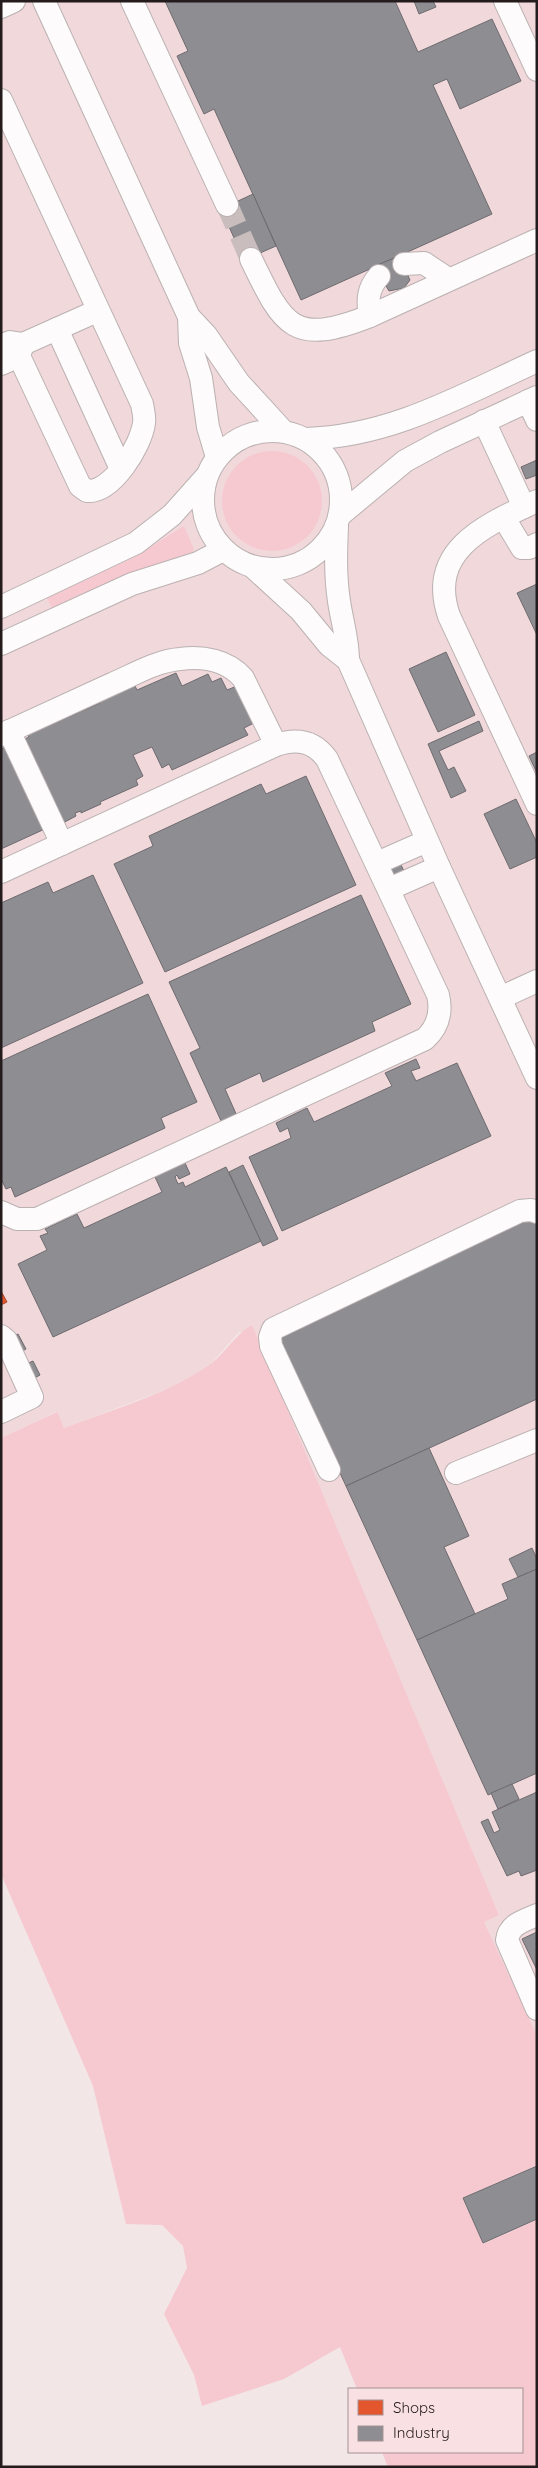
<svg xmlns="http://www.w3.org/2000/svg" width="538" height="2468" font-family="Quicksand,sans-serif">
	<rect width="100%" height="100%" fill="#f3e6e7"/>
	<polygon fill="#f0d8db" points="1,1 537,1 537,2467 388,2467 382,2452 522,2452 522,2389 357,2389 337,1993 499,1914 240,1331 208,1367 180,1384 64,1428 56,1412 1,1438"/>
	<g fill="#f6c9d0">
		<circle cx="272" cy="501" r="50"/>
		<polygon points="184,526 194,549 192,553 134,571 52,608 47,598 133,558"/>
		<path d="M252 1325 499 1915 484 1922 537 2036V2165L462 2198 483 2244 537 2220V2467H388L382 2452H522V2389H357L340 2347 284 2379 202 2406 194 2375 164 2314 187 2268 183 2246 162 2225 126 2224 93 2086 1 1874V1438L57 1412 64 1428C111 1410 162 1396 205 1368 223 1357 233 1336 252 1325Z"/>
	</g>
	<polygon fill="#e4572e" stroke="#aa4529" points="1,1291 7,1302 1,1305"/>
	<g fill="#8d8d92" stroke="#6e6b6f">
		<polygon points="165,1 395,1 418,52 492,19 521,81 460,109 447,79 433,85 492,214 301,300 214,109 204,114 177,56 188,51"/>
		<polygon points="414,1 433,1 436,7 419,14"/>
		<polygon points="253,194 276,246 244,260 221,209"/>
		<polygon points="399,256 410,280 404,288 389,291 375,266"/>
		<polygon points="537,460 537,475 526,479 521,467"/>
		<polygon points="537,584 537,635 517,593"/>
		<polygon points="446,652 475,715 438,732 409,669"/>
		<polygon points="176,673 182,686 208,674 212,682 221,678 227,690 237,686 254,723 244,728 248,735 172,770 169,764 162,768 152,747 133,755 143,776 136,780 138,785 100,802 101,804 81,813 81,811 75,813 76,816 61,824 21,741 29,737 28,735 100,703 99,700 134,684 137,690"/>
		<polygon points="479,721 483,731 439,751 448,770 454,767 466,791 451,798 428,744"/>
		<polygon points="8,746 47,828 1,849 1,749"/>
		<polygon points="537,752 537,773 529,756"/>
		<polygon points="306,776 356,885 165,972 114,864 153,846 149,836 261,784 266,794"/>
		<polygon points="516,799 537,843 537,857 510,869 484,814"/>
		<polygon points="400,863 404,871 391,877 387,869"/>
		<polygon points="93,875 143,983 1,1048 1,903 48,882 53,893"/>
		<polygon points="361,895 411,1004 372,1022 375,1031 263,1082 260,1073 225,1089 237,1116 222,1123 190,1053 200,1048 169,982"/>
		<polygon points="148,994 197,1102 161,1118 165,1128 15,1197 11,1187 6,1189 1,1179 1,1061"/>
		<polygon points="416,1059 420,1068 411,1071 416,1081 457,1063 491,1136 282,1231 249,1157 291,1138 288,1128 280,1132 276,1123 307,1108 314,1122 392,1086 385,1073"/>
		<polygon points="185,1163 190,1174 179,1179 177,1175 175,1177 178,1184 183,1182 185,1187 226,1167 261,1241 53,1337 18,1264 47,1250 40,1236 48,1233 45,1229 77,1214 84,1228 162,1192 155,1177"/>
		<polygon points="243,1165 278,1239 263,1246 229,1172"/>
		<polygon points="532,1215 537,1225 537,1399 346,1486 275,1333"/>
		<polygon points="18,1334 26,1349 19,1353 11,1337"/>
		<polygon points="33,1361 40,1375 31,1380 24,1365"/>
		<polygon points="429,1448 469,1536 444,1547 475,1614 417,1640 346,1486"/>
		<polygon points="532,1548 537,1559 537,1569 518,1577 509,1559"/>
		<polygon points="537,1569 537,1773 488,1795 417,1640 508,1599 502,1584"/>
		<polygon points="512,1784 519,1799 498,1809 491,1793"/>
		<polygon points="537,1792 537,1870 521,1876 519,1871 507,1876 481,1822 488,1819 494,1833 500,1830 492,1812"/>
		<polygon points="537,1932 537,1970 522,1939"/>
		<polygon points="537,2166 537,2219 483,2243 463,2198"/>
	</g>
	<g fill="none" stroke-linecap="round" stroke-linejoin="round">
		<polyline stroke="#cabdbe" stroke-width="22" stroke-dasharray="22 11" stroke-linecap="butt" points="227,205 251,259"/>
		<g stroke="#bbb1b2" stroke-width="24">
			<g id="minor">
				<polyline points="44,1 189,317 206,335 239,383 283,431"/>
				<polyline points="132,1 227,205"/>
				<polyline points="505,1 537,70"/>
				<polyline points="1,7 14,1"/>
				<path d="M1 100 142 404C143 410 145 417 144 423 141 446 112 493 87 491L80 486 19 356"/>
				<path d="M251 259C283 325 292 347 370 316L537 240"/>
				<polyline points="404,264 424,263 448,279"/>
				<path d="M370 316C367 300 368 288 379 276"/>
				<polyline points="189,317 190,343 201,378 208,427 217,457"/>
				<polyline points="57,329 121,469"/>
				<polyline points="23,344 97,311"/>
				<polyline points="1,346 10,342 23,344 19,356 1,364"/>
				<polyline points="528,401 537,420"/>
				<polyline points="484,421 524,507"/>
				<circle cx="272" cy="500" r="69"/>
				<path d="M306 439C392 436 460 396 537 361"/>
				<path d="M537 501C488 524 426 549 449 616L537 804"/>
				<polyline points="340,515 405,461 440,442 537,397"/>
				<polyline points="504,518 522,548 529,548 537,544"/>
				<path d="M337 526C336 551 335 576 339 601 342 622 348 639 348 660L439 867 537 1078"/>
				<polyline points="253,567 301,611 329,645 348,660"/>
				<polyline points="1,607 136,543 172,515 205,478"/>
				<polyline points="1,644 132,584 198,563 223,550"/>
				<polyline points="9,731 62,844"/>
				<path d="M1 735C38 718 75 701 112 684 133 675 156 661 180 659 203 656 227 660 243 678L276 745"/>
				<polyline points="377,863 427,841"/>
				<path d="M1 872 276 745C297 738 314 741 327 759L438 995C442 1012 438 1027 425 1039L37 1219H17L1 1212"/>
				<polyline points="389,889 439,867"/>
				<polyline points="500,998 537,981"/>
				<polyline points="1,1336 6,1340 32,1397 1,1412"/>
				<polyline points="329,1470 271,1346 270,1337 273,1329 520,1211 531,1210 537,1212"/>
				<polyline points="456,1473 537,1440"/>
				<path d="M537 1915C524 1921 509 1924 507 1940L537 2009"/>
			</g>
		</g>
		<use href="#minor" stroke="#fdfbfb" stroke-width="22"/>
	</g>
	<rect width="538" height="2468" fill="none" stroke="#241b1c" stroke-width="5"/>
	<rect x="348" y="2388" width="175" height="65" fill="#f9e0e3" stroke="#a49193"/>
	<rect x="358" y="2400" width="25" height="15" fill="#e4572e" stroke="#a49193"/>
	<text x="393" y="2413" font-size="15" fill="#241b1c">Shops</text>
	<rect x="358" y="2426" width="25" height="15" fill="#8d8d92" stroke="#a49193"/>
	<text x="393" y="2438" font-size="15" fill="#241b1c">Industry</text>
</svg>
